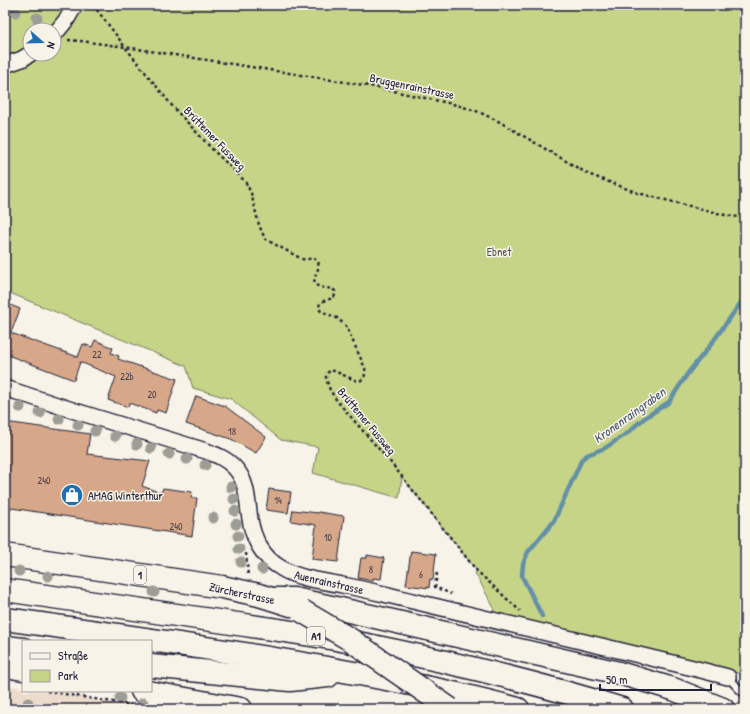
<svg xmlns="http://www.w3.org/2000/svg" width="750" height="714" font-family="'Patrick Hand',sans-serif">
	<rect width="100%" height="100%" fill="#f7f3e8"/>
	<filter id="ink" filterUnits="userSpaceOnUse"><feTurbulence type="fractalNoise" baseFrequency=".025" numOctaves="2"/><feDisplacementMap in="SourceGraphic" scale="8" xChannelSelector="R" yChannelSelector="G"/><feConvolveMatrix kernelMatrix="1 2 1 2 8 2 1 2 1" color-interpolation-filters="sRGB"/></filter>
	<g filter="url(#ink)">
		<polygon fill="#eddccb" points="5,685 23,688 23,691 41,691 150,709 5,709"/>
		<path fill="#c6d487" stroke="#747b61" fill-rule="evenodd" d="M5 5H745V675L721 668 491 620 494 608 475 573 477 571 402 477 399 498 313 473 318 447 281 440 231 399 193 388 186 366 5 291ZM30 30H54V54H30Z"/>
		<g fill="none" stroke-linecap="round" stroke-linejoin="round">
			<polyline stroke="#6390a7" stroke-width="4.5" points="542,616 522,576 523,564 528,552 554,521 582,459 587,455 605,448 629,432 635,426 646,417 669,402 688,373 709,347 745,297"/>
		</g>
		<g fill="#d6a788" stroke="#22223b">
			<polygon points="8,304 20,309 11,333 78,357 83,344 92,347 95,340 113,348 111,353 119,356 118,359 177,379 166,413 157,410 156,413 129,403 128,407 108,400 116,377 80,362 74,380 5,354 5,311"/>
			<polygon points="196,396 225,406 266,437 256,453 231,439 186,424"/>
			<polygon points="5,422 90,434 87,454 150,461 142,486 161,493 163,488 192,492 191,498 197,498 192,536 5,507"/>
			<polygon points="269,489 291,492 288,513 266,510"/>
			<polygon points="293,510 318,513 318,512 344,516 338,562 312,559 316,525 291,521"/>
			<polygon points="411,551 436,554 433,580 430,579 429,588 406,585"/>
			<polygon points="367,555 384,558 381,579 373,578 373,581 358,578 361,558 367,558"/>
		</g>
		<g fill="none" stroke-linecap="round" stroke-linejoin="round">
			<g stroke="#22223b" stroke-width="10">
				<polyline id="lane" points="728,677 739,689 745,694"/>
			</g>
			<g stroke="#22223b" stroke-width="18">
				<g id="street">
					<polyline points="54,35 67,19 75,5"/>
					<polyline points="5,65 22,59 30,54"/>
					<path d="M5 388 72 410 206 451C217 455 227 459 235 468 248 482 247 501 250 519 253 539 263 558 281 568 299 579 322 581 342 585 359 588 375 592 392 596 491 619 590 643 689 667L728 677"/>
				</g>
			</g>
			<g stroke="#22223b" stroke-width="25">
				<g id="primary">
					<polyline points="5,555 222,587 259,595 291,605"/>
					<polyline points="5,666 23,669"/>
					<polyline points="142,691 241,709"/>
				</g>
			</g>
			<g stroke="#22223b" stroke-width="25">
				<g id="highway">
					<path d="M5 590C76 600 147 610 218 621 264 628 312 634 358 643 447 661 535 682 622 709"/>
					<polyline points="273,599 294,599 336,608 619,673 673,689 723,709"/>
					<path d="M5 619C105 633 205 647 305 664 377 677 448 690 518 709"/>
					<polyline points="5,647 23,649"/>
					<polyline points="151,666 290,680 328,676"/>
				</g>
			</g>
			<g stroke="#22223b" stroke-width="2.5" stroke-dasharray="3 3" stroke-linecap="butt">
				<path d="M93 5 114 32 125 47 173 107 214 151 239 175 246 183 251 193 259 225 265 239 302 259C308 260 313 257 318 261 321 270 312 276 315 284 321 290 329 286 335 291 336 294 335 296 333 298 327 300 318 301 319 309L321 311 337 318 346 326 365 368C366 375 364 381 357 381L334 371 330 370 326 375V379L330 390 337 401 392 464 477 571 520 611"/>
				<polyline points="68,40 81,41 125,47 314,77 375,87 457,105 479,112 498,121 588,174 638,193 725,215 745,218"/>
				<polyline points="246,553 248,576"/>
				<polyline points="437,573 435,587 451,594"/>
				<polyline points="47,691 131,705"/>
			</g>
			<use href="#lane" stroke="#f7f3e8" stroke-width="7"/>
			<use href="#street" stroke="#f7f3e8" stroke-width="15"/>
			<use href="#primary" stroke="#f7f3e8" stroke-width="22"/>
			<use href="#highway" stroke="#f7f3e8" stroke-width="22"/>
			<g stroke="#22223b" stroke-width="25" stroke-linecap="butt">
				<polyline id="primary-bridge" points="302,611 351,640 450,709"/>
			</g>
			<use href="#primary-bridge" stroke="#f7f3e8" stroke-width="22"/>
		</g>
		<g fill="#9d9d96">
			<circle cx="15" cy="12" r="5.5"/>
			<circle cx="37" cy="18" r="5.5"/>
			<circle cx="20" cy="407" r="5.5"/>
			<circle cx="40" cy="413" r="5.5"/>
			<circle cx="59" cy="419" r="5.5"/>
			<circle cx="78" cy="425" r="5.5"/>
			<circle cx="95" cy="431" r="5.5"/>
			<circle cx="115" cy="436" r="5.5"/>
			<circle cx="137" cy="444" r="5.5"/>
			<circle cx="151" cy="448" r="5.5"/>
			<circle cx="169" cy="454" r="5.5"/>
			<circle cx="187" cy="459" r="5.5"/>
			<circle cx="205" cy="465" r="5.5"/>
			<circle cx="231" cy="487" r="5.5"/>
			<circle cx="234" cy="499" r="5.5"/>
			<circle cx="235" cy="511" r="5.5"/>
			<circle cx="213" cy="518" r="5.5"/>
			<circle cx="236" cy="524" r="5.5"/>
			<circle cx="238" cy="536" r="5.5"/>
			<circle cx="239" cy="549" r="5.5"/>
			<circle cx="241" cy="562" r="5.5"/>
			<circle cx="262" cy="569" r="5.5"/>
			<circle cx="19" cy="571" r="5.5"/>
			<circle cx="48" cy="576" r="5.5"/>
			<circle cx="154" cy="592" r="5.5"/>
			<circle cx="120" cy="698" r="5.5"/>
			<circle cx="28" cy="703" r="5.5"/>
			<circle cx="143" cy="703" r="5.5"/>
		</g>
	</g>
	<defs>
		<g id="shop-disc" transform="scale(1.15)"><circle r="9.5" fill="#1f6fb2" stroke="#f7f3e8"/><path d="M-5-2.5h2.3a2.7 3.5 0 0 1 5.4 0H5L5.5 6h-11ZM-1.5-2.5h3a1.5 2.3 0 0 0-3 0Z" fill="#fff"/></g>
	</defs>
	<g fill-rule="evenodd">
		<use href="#shop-disc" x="72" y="495"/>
	</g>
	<g text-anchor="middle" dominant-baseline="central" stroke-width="3" stroke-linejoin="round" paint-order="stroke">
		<g font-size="10" fill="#4f434e">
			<text x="97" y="354">22</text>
			<text x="127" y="376">22b</text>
			<text x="152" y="394">20</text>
			<text x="232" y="431">18</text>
			<text x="44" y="480">240</text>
			<text x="278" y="500">14</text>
			<text x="176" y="526">240</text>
			<text x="328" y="537">10</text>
			<text x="371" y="569">8</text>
			<text x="421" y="574">6</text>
		</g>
		<g fill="#f7f3e8" stroke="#62616f" stroke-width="1">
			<rect x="134" y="566" width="12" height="18" rx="3"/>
			<rect x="307" y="627" width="18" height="18" rx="3"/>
		</g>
		<g font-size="11" font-weight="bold" fill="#22223b">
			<text x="140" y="575">1</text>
			<text x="316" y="636">A1</text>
		</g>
		<g font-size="12" fill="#22223b" stroke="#f7f3e8">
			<text transform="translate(412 86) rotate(12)">Bruggenrainstrasse</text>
			<text transform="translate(215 138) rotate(46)">Brüttemer Fussweg</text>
			<text transform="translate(367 421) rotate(50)">Brüttemer Fussweg</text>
			<text transform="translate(329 582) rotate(13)">Auenrainstrasse</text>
			<text transform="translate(242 593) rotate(12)">Zürcherstrasse</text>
		</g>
		<g font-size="12" fill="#535752" stroke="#f7f3e8">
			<text x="499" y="251">Ebnet</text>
		</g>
		<g font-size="12" fill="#22223b" stroke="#f7f3e8" text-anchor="start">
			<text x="88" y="495">AMAG Winterthur</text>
		</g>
		<g font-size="13" font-style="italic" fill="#435971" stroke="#f7f3e8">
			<text transform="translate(629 415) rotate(-36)">Kronenraingraben</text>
		</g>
	</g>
	<rect width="750" height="714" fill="none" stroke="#f7f3e8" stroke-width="20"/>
	<rect x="10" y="10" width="730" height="694" fill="none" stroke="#22223b" stroke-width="1.5" filter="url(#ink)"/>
	<rect x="22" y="640" width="130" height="52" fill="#f7f3e8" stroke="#a29fa3"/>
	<rect x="30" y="653" width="20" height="6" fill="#f7f3e8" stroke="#a29fa3"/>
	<text x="58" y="660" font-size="12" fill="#22223b">Straße</text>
	<rect x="30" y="670" width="20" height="12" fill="#c6d487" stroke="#a29fa3"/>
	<text x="58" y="680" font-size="12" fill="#22223b">Park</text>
	<g transform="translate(42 42) rotate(110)"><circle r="19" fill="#f7f3e8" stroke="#a29fa3"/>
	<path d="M0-3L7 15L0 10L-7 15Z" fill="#1f6fb2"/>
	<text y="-6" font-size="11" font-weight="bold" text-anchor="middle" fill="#22223b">N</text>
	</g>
	<path d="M600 684v6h111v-6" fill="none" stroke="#22223b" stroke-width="2"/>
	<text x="606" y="684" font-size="12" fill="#22223b" stroke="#f7f3e8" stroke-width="3" paint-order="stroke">50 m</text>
</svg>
